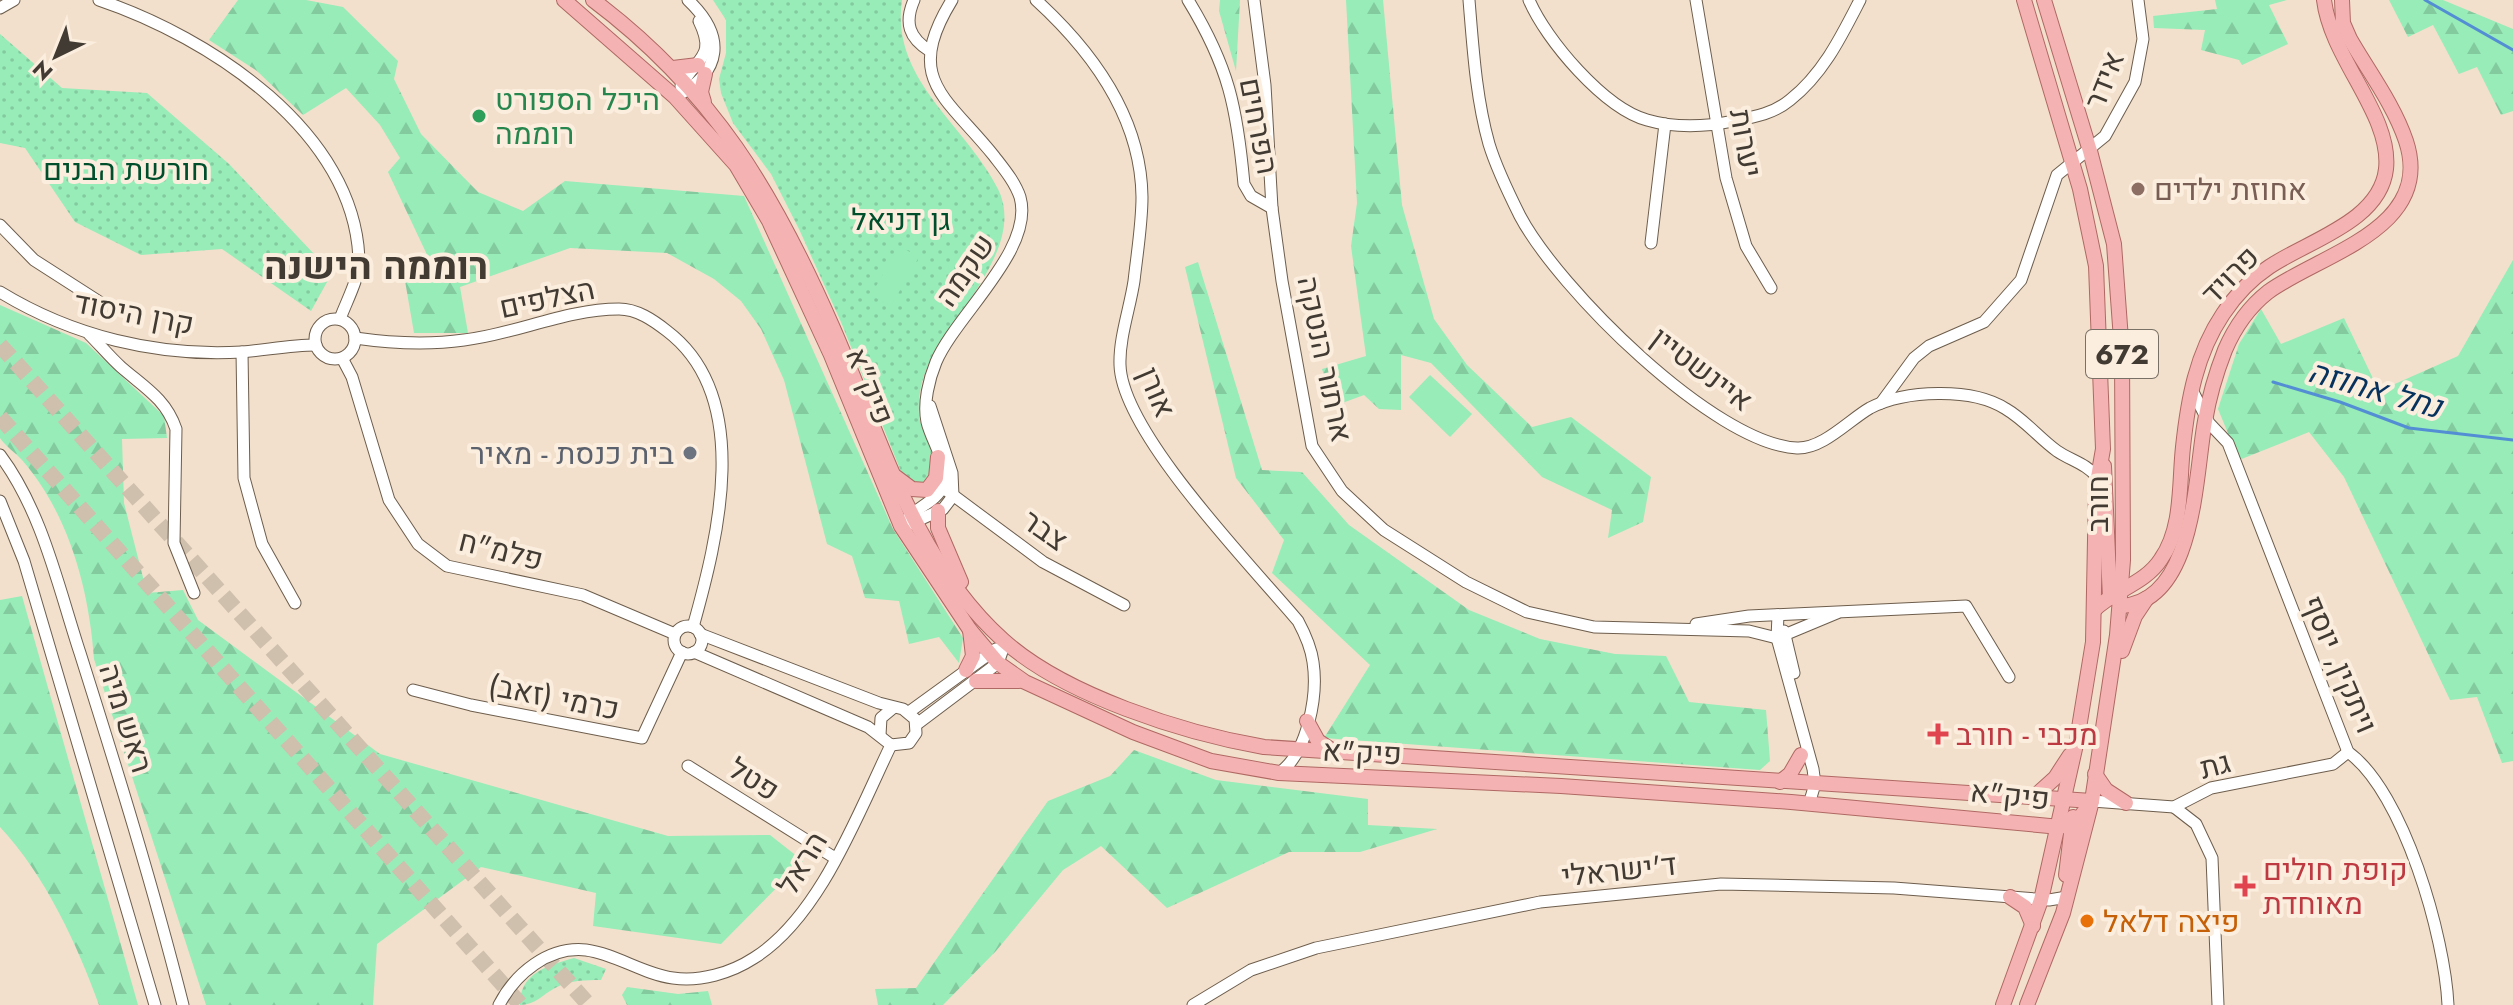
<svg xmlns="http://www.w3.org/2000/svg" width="2513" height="1005" font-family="Jost,Heebo,sans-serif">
	<defs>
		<pattern id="forest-firs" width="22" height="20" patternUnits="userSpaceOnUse" patternTransform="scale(2)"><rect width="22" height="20" fill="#97ecb8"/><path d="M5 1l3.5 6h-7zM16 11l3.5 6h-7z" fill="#83cb9f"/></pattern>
		<pattern id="park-dots" width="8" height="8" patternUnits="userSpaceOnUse" patternTransform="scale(2)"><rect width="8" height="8" fill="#97ecb8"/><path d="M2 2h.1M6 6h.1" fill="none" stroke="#83cb9f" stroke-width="1.8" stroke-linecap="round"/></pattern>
	</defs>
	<rect width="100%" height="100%" fill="#f2e0cc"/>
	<g fill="url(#forest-firs)">
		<polygon points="238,0 306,0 343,7 398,61 394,79 421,134 478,192 523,211 565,181 744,196 893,529 963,638 959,663 939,637 909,644 899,601 865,598 852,556 827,544 784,380 761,329 741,301 714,279 667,253 570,248 460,287 468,333 414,333 404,275 430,261 388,172 400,158 380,125 346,88 303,115 257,71 209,40"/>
		<polygon points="1220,0 1240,0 1236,71 1219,11"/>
		<polygon points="1346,0 1383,0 1402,205 1434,319 1467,365 1532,427 1571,417 1651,477 1643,522 1608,538 1612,510 1542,477 1431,363 1401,355 1401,410 1379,409 1364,395 1334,406 1322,369 1366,356 1351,246 1357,203"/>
		<polygon points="2215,0 2287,0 2269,5 2288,44 2242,65 2239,60 2201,50 2205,30 2154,28 2153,16 2217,9"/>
		<polygon points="2389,0 2443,0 2513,29 2513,111 2501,115 2477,67 2459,74 2433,25 2408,37"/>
		<polygon points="2513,260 2513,761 2502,763 2477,697 2450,700 2344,477 2309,432 2239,460 2218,409 2239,344 2261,309 2281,344 2344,318 2379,391 2458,356"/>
		<polygon points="1198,262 1262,470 1302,472 1349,525 1469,610 1540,639 1615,654 1666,656 1689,702 1766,710 1770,761 1760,770 1324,738 1370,665 1272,573 1284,540 1236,478 1185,267"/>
		<path d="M0 305 86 343 164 416 167 438 122 439 124 503 147 593 183 590 198 620 380 754 668 836 770 835 803 861 721 944 593 926 596 893 481 867 377 944 373 1005H206L94 659C89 589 69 514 22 460 15 452 6 447 0 438Z"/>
		<path d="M22 596 138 1005H99C77 944 45 875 0 827V600Z"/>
		<polygon points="1134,750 1216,780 1368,799 1368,825 1437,829 1360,852 1289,852 1167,908 1101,846 1063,870 996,951 943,1005 878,1005 875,989 916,988 1048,801 1110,776"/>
		<polygon points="627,987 678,994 708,991 712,1005 627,1005 622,995"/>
	</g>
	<g fill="url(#park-dots)">
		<path d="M713 0H902C890 80 966 125 998 189 1028 249 945 320 925 373 920 386 918 402 919 415 921 437 951 472 920 485L902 474 841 322 799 229 771 174 733 123 721 93 719 79 726 53V20Z"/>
		<polygon points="0,34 62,88 147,93 229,164 332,273 311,311 222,249 141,255 75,222 25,148 0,143"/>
		<path d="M574 958 606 969 601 980C585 980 570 980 555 988 542 995 535 1005 520 1005 519 973 549 965 574 958Z"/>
	</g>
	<g fill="#97ecb8">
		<polygon points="899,246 919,257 891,306 871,295"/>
		<polygon points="1430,375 1472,414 1450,437 1409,397"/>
	</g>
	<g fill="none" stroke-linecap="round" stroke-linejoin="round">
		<g stroke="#538ed4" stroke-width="3">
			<polyline points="2425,0 2513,50"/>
			<polyline points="2273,382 2340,402 2409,428 2513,440"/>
		</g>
		<g stroke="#cfbfad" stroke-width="16" stroke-dasharray="16 8" stroke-linecap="butt">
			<polyline points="0,345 589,1005"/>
			<polyline points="0,417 521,1005"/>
		</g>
		<g stroke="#6d5d4c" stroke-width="13">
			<g id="minor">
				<path d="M99 0C209 37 356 132 359 261 359 279 346 302 340 319"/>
				<path d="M914 0C904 23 909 38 930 51"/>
				<path d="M1036 0C1093 52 1141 117 1142 197 1142 224 1137 254 1134 281 1130 308 1119 338 1120 365 1122 433 1252 566 1298 621 1305 634 1311 647 1313 662 1318 695 1308 753 1279 773"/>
				<path d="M1188 0C1229 67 1237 108 1244 184L1251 196 1272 208"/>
				<polyline points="1254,0 1265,85 1272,208 1282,281 1312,446 1342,491 1384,530 1466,582 1527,612 1594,627 1749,631 1777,638 1837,613"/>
				<path d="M1469 0C1473 48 1476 98 1489 144 1496 167 1509 194 1520 216 1558 288 1714 444 1797 448 1823 449 1849 420 1870 408 1905 390 1972 387 2006 409 2025 420 2039 438 2057 451 2070 460 2087 464 2097 477"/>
				<path d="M1529 0C1546 40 1604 108 1647 120 1674 128 1706 127 1733 121 1754 117 1773 114 1790 100 1823 74 1841 37 1860 0"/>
				<polyline points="1696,0 1726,178 1746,246 1771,288"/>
				<polyline points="0,8 14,0"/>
				<path d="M681 86C696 57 717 58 699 21"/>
				<path d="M675 97C723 72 726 36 688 0"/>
				<polyline points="0,225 34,260 101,303"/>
				<polyline points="1651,243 1665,124"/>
				<path d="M0 292C72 336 157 357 242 352 267 350 290 345 316 345"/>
				<circle cx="335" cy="339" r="20"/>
				<path d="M89 334C100 345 110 357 121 367 144 387 166 399 176 429L174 543 194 593"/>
				<path d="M355 338C390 343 428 345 464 340 516 334 566 309 619 309 637 309 653 320 667 331 754 397 718 538 693 627"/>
				<polyline points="242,352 244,478 262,544 295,603"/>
				<polyline points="342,358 352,377 389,500 418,544 447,566 583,595 675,634"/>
				<path d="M2192 390 2209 423 2228 443 2348 752C2404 792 2445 938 2448 1005"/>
				<polyline points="1881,403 1914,358 1929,346 1984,322 2021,280 2057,175 2105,136 2135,82 2143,39 2138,0"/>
				<path d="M0 455C42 511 58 586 80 653 117 770 153 886 183 1005"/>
				<polyline points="942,487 1043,562 1124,605"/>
				<polyline points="0,501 24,561 155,1005"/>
				<path d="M907 519C917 507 937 501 943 486 950 467 931 440 927 422 923 403 929 379 936 362 956 315 1035 249 1020 197 1015 182 1004 169 994 156 946 96 903 80 952 0"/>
				<polyline points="910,524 943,509 953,496 952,473 930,406"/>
				<polyline points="1778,615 1777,638 1813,769 1815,784 1809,804"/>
				<polyline points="1696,624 1749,616 1966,606 2009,677"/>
				<circle cx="688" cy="640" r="14"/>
				<polyline points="1784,631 1794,673"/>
				<polyline points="694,652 868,727 891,745 909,743 916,733 915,719 903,709 879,703 700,634"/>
				<polyline points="413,690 471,705 642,738 682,652"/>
				<polyline points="909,712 996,649"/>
				<polyline points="917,724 998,663 1005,643"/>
				<polyline points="880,735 881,718 893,708"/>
				<polyline points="688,766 835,858"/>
				<polyline points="2092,801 2174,807 2211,788 2333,764 2348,752"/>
				<polyline points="2174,807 2196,824 2212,858 2218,1005"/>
				<path d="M499 1005C515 974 548 946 586 950 616 954 643 974 673 978 700 982 731 973 754 958 820 917 858 813 891 745"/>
				<polyline points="1193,1005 1251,970 1316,948 1540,902 1721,884 1894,888 2049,900 2067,897"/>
			</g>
		</g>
		<g stroke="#b06864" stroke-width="16">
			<g id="major">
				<polyline points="564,0 675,97 736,165 769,221 831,355 901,526 970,630 998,663 1025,682 1133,732 1211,761 1279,773 1561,786 1791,802 2060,827 2078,820 2092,801"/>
				<path d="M593 0C713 90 774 193 833 328 880 435 913 559 1003 640 1064 695 1183 733 1264 747L2092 801"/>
				<polyline points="673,68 698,65"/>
				<polyline points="704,102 701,92 705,74"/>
				<polyline points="2104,466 2110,598"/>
				<polyline points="896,477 912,489 927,490 936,478 938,457"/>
				<polyline points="938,511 938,528 961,582"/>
				<path d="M2121 606C2196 602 2195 474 2205 421 2209 397 2216 373 2225 350 2234 329 2249 307 2268 292 2320 254 2435 229 2406 141 2394 105 2369 72 2350 39L2343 23 2342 0"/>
				<path d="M2094 610C2114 590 2145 584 2161 559 2183 528 2179 483 2183 447 2188 400 2196 354 2223 314 2235 296 2251 279 2269 267 2307 241 2380 222 2386 169 2392 115 2331 59 2324 0"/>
				<polyline points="2122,651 2135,616 2147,598"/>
				<polyline points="966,670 973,656 970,630"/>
				<polyline points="976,681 1019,681"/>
				<polyline points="1307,721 1318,741 1333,751"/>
				<polyline points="2095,774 2106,790 2126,803"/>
				<polyline points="1780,782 1790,774 1801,755"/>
				<polyline points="2035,796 2055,778 2070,755"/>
				<polyline points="2066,875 2073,817"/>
				<polyline points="2010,897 2025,907 2033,926"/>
				<polyline points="2003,1005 2041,900 2077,740 2093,642 2096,489 2103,449 2096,266 2080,189 2024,0"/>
				<polyline points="2027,1005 2063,913 2092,801 2117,635 2123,560 2122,353 2114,244 2090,151 2044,0"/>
			</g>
		</g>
		<use href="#minor" stroke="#fff" stroke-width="11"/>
		<use href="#major" stroke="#f4b3b2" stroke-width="14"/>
	</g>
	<circle fill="#2e9e5b" stroke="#fceede" stroke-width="3" cx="479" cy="116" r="8"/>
	<circle fill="#8d6e63" stroke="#fceede" stroke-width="3" cx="2138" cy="189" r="8"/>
	<circle fill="#6b7280" stroke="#fceede" stroke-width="3" cx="690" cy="453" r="8"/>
	<g fill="#e0444e" stroke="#fceede" stroke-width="3">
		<path d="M1934 722h8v8h8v8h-8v8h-8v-8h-8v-8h8z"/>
		<path d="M2241 874h8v8h8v8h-8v8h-8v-8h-8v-8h8z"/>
	</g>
	<circle fill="#e8710a" stroke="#fceede" stroke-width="3" cx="2087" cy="921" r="8"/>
	<g text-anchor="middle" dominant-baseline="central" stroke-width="8" stroke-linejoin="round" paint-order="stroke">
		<rect fill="#fceede" stroke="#7a7166" stroke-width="2" x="2086" y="330" width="72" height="48" rx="6"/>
		<g font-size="28" font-weight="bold" fill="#423b33">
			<text x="2122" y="354">672</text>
		</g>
		<g font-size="30" fill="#423b33" stroke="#fceede">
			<text transform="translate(2104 80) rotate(-68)">אידר</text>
			<text transform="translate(1259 126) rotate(79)">הפרחים</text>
			<text transform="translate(1746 143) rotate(80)">יערות</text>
			<text transform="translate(965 270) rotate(-56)">שקמה</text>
			<text transform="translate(2230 275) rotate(-45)">פרויד</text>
			<text transform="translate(547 298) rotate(-12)">הצלפים</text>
			<text transform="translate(134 313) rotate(11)">קרן היסוד</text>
			<text transform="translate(1325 359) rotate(78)">ארתור הנטקה</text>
			<text transform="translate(1702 369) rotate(37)">איינשטיין</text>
			<text transform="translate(870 386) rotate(68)">פיק"א</text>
			<text transform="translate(1157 392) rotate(67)">אורן</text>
			<text transform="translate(2097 504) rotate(-90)">חורב</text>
			<text transform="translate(1045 530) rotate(35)">צבר</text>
			<text transform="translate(501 550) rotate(14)">פלמ"ח</text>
			<text transform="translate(2340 664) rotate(67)">ויתקין, יוסף</text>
			<text transform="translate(554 697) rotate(11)">כרמי (זאב)</text>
			<text transform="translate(126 718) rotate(72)">ראש מיה</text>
			<text transform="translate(1362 752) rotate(3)">פיק"א</text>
			<text transform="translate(2215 765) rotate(-15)">גת</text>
			<text transform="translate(754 779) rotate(32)">פטל</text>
			<text transform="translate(2010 795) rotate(6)">פיק"א</text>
			<text transform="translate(802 863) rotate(-59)">הראל</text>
			<text transform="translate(1619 870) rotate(-6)">ד'ישראלי</text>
		</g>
		<g font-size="30" fill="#27864d" stroke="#fceede" text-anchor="start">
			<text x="495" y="99">היכל הספורט<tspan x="495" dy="34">רוממה</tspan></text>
		</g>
		<g font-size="30" fill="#004f2c" stroke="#fceede">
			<text x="126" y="169">חורשת הבנים</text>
			<text x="901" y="219">גן דניאל</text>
		</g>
		<g font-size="30" fill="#785e54" stroke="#fceede" text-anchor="start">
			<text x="2154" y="189">אחוזת ילדים</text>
		</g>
		<g font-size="30" fill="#5b616d" stroke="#fceede" text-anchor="end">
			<text x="674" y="453">בית כנסת - מאיר</text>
		</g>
		<g font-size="30" fill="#be3a42" stroke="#fceede" text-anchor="start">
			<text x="1956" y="734">מכבי - חורב</text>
			<text x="2263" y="869">קופת חולים<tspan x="2263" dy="34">מאוחדת</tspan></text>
		</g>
		<g font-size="30" fill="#c56008" stroke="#fceede" text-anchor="start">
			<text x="2103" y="921">פיצה דלאל</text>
		</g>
		<g font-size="32" font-style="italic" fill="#07325e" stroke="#fceede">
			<text transform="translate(2375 389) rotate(16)">נחל אחוזה</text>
		</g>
		<g font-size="38" font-weight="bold" fill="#423b33" stroke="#fceede">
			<text x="376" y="265">רוממה הישנה</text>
		</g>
	</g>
	<g transform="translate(56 56) rotate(223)" stroke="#fceede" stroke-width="6" paint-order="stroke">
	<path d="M0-6L14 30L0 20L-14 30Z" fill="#423b33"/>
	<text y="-12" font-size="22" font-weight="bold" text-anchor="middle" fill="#423b33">N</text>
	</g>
</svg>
